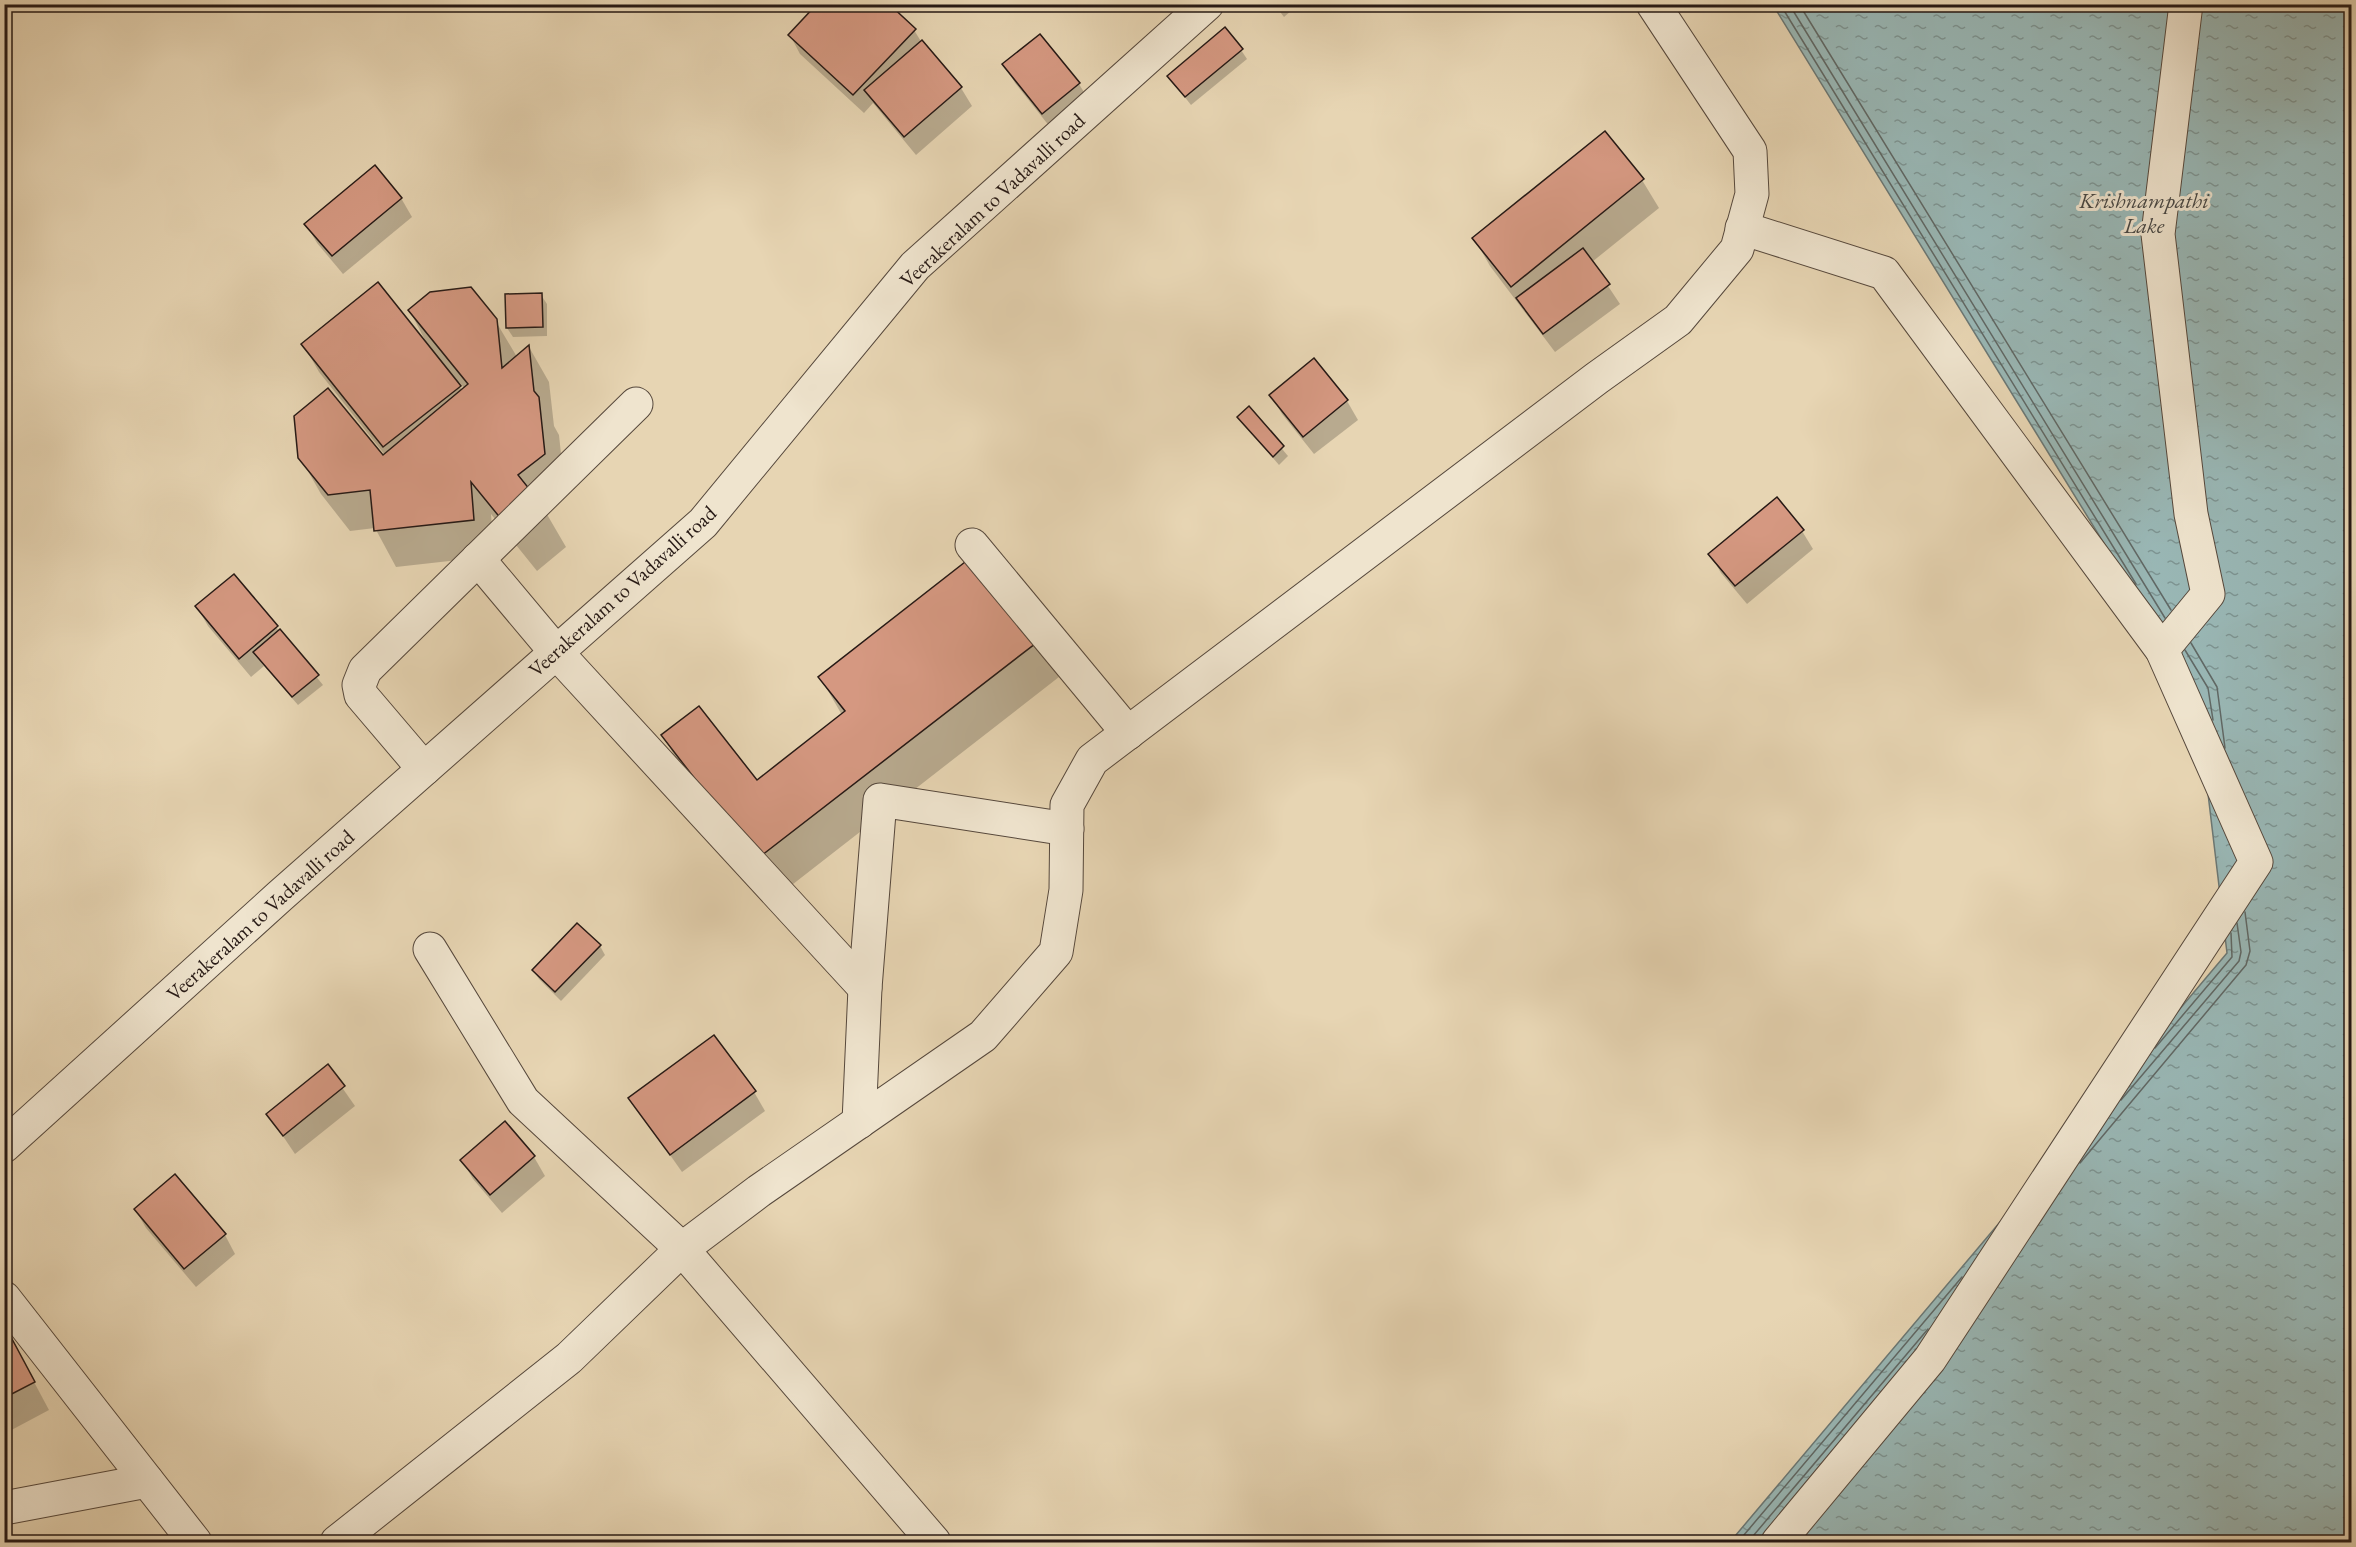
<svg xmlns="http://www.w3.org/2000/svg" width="2356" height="1547" font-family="'EB Garamond',serif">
	<defs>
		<pattern id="water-ripples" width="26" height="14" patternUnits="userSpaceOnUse" patternTransform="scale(1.5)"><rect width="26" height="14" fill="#99b7b5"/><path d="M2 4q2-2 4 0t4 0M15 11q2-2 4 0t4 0" fill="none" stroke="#7d9492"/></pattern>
	</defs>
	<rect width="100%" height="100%" fill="#e7d5b3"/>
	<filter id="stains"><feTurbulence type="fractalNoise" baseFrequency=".00333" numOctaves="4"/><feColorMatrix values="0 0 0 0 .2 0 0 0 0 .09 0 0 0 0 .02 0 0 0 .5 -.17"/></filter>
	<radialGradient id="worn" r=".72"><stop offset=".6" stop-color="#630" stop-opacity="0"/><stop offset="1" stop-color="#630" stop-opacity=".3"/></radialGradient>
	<polygon fill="url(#water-ripples)" stroke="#6b7875" stroke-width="1.5" points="1773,5 2351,5 2351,1542 1730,1542 2227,953 2196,693"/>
	<g fill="#0003" fill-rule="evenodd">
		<polygon points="1274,4 1299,4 1284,17"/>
		<polygon points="914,30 922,43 961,88 972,106 916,155 873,103 864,113 800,54 790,35"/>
		<polygon points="1241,50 1247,59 1191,105 1169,77"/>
		<polygon points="1004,64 1079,84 1090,102 1054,132 1015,83"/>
		<polygon points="1642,180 1659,208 1592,262 1620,304 1555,352 1490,266 1474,238"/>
		<polygon points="401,198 412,217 343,274 317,243 306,224"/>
		<polygon points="541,295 547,304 547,336 513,337 507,328"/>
		<path d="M410 311 495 320 517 357 529 347 549 382 554 426 559 435 565 491 545 511 566 547 537 571 491 514 494 556 396 567 375 528 350 531 321 494 300 457 385 455 319 372 303 344 429 348ZM459 382 465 389 462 391 458 383Z"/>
		<polygon points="1271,395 1347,401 1358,420 1314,454 1282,414"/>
		<polygon points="1248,408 1288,456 1279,465 1238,417"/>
		<polygon points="1802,531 1813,549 1747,604 1721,573 1710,554"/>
		<polygon points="197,607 276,627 323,685 298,705 264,666 251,677 208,626"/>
		<polygon points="1038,641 1059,677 779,895 684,772 663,736 756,783 842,715 820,677"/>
		<polygon points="600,946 605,955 561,1001 539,979 533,970"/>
		<polygon points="327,1066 355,1106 295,1154 268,1114"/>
		<polygon points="754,1092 765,1111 682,1172 630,1098"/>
		<polygon points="534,1157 545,1176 502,1213 473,1179 462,1160"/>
		<polygon points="135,1209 225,1235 235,1254 196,1287 146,1228"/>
		<polygon points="4,1326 49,1410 4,1434"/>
	</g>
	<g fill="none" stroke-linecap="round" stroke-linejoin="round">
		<g stroke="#606865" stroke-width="1.5">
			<polyline points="1780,4 2136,584"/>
			<polyline points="1789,4 2165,618"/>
			<polyline points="1799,4 2171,610"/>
			<polyline points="2191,643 2217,687 2225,748"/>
			<polyline points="2185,650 2208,688 2213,720"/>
			<polyline points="2155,1048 2232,957 2231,933"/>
			<polyline points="2121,1100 2239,961 2241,952 2237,923"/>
			<polyline points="2080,1163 2246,965 2250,951 2245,912"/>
			<polyline points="1738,1542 1962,1277"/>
			<polyline points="1748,1542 1928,1329"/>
		</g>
	</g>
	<g fill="#d59881" stroke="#261915" stroke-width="1.5">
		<polygon points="817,4 889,4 916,29 853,95 788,35"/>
		<polygon points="1225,27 1243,49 1185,97 1167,76"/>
		<polygon points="1040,34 1080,83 1042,114 1002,64"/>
		<polygon points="922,40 962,87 904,137 864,90"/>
		<polygon points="1605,131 1644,179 1511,287 1472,238"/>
		<polygon points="375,165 402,198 332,256 304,224"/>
		<polygon points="1583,248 1610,284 1543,334 1516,298"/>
		<polygon points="378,282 461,386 383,447 301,344"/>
		<polygon points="471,287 497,319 502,368 529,345 534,391 539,397 545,454 518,475 546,510 515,536 471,482 474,520 374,531 370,490 328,495 298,458 294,416 328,388 383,455 468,384 408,310 430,292"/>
		<polygon points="542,293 543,327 506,328 505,294"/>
		<polygon points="1314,358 1348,400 1303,437 1269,395"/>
		<polygon points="1249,406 1284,446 1273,457 1237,417"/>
		<polygon points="1777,497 1804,530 1735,586 1708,554"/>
		<polygon points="974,555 1040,640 757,859 661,735 699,706 757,780 845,711 818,677"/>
		<polygon points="234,574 278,626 239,659 195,606"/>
		<polygon points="280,629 319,675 292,697 253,652"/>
		<polygon points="577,923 601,945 555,992 532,970"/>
		<polygon points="714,1035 756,1091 670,1155 628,1098"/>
		<polygon points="328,1064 345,1086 283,1136 266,1114"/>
		<polygon points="505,1121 535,1156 490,1195 460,1160"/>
		<polygon points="175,1174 226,1234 184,1269 134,1209"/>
		<polygon points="4,1324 35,1382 4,1398"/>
	</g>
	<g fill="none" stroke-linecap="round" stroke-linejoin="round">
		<g stroke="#56483c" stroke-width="35">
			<g id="minor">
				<polyline points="1742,228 1884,273 2162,650 2256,862 1930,1359 1778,1542"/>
				<polyline points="972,545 1128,733"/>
				<polyline points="478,559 556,652 865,988"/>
				<polyline points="2162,650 2208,594 2191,514 2158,234 2186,4"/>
				<polyline points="424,769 361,695 359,685 365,670 636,404"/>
				<polyline points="430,949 523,1101 682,1249 934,1542"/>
				<polyline points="859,1122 865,988 880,800 1067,829"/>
				<polyline points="4,1146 280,896 703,523 915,266 1207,4"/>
				<polyline points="4,1298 195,1542"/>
				<polyline points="4,1508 147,1481"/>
				<polyline points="337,1542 569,1358 682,1249 759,1191 983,1036 1056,952 1066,890 1067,805 1092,760 1597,378 1678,320 1737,249 1752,194 1750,151 1653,4"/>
			</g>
		</g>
		<use href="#minor" stroke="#efe4ce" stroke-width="33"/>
	</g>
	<g text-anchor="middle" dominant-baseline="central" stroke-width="6" stroke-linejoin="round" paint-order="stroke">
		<g font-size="21" fill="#261915" stroke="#efe4ce">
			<text transform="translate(992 200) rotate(-43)">Veerakeralam to Vadavalli road</text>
			<text transform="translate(622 591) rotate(-42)">Veerakeralam to Vadavalli road</text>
			<text transform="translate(260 915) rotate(-42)">Veerakeralam to Vadavalli road</text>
		</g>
		<g font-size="22" font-style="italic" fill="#484845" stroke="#efe4ce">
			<text x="2144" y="200">Krishnampathi<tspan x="2144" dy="25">Lake</tspan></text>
		</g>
	</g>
	<rect width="2356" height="1547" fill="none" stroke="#e7d5b3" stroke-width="24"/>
	<rect x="6" y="6" width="2344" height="1535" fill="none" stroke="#261915" stroke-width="3"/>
	<rect x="12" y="12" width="2332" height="1523" fill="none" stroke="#261915" stroke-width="1.5"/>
	<rect width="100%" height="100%" filter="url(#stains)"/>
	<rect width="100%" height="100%" fill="url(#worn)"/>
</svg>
